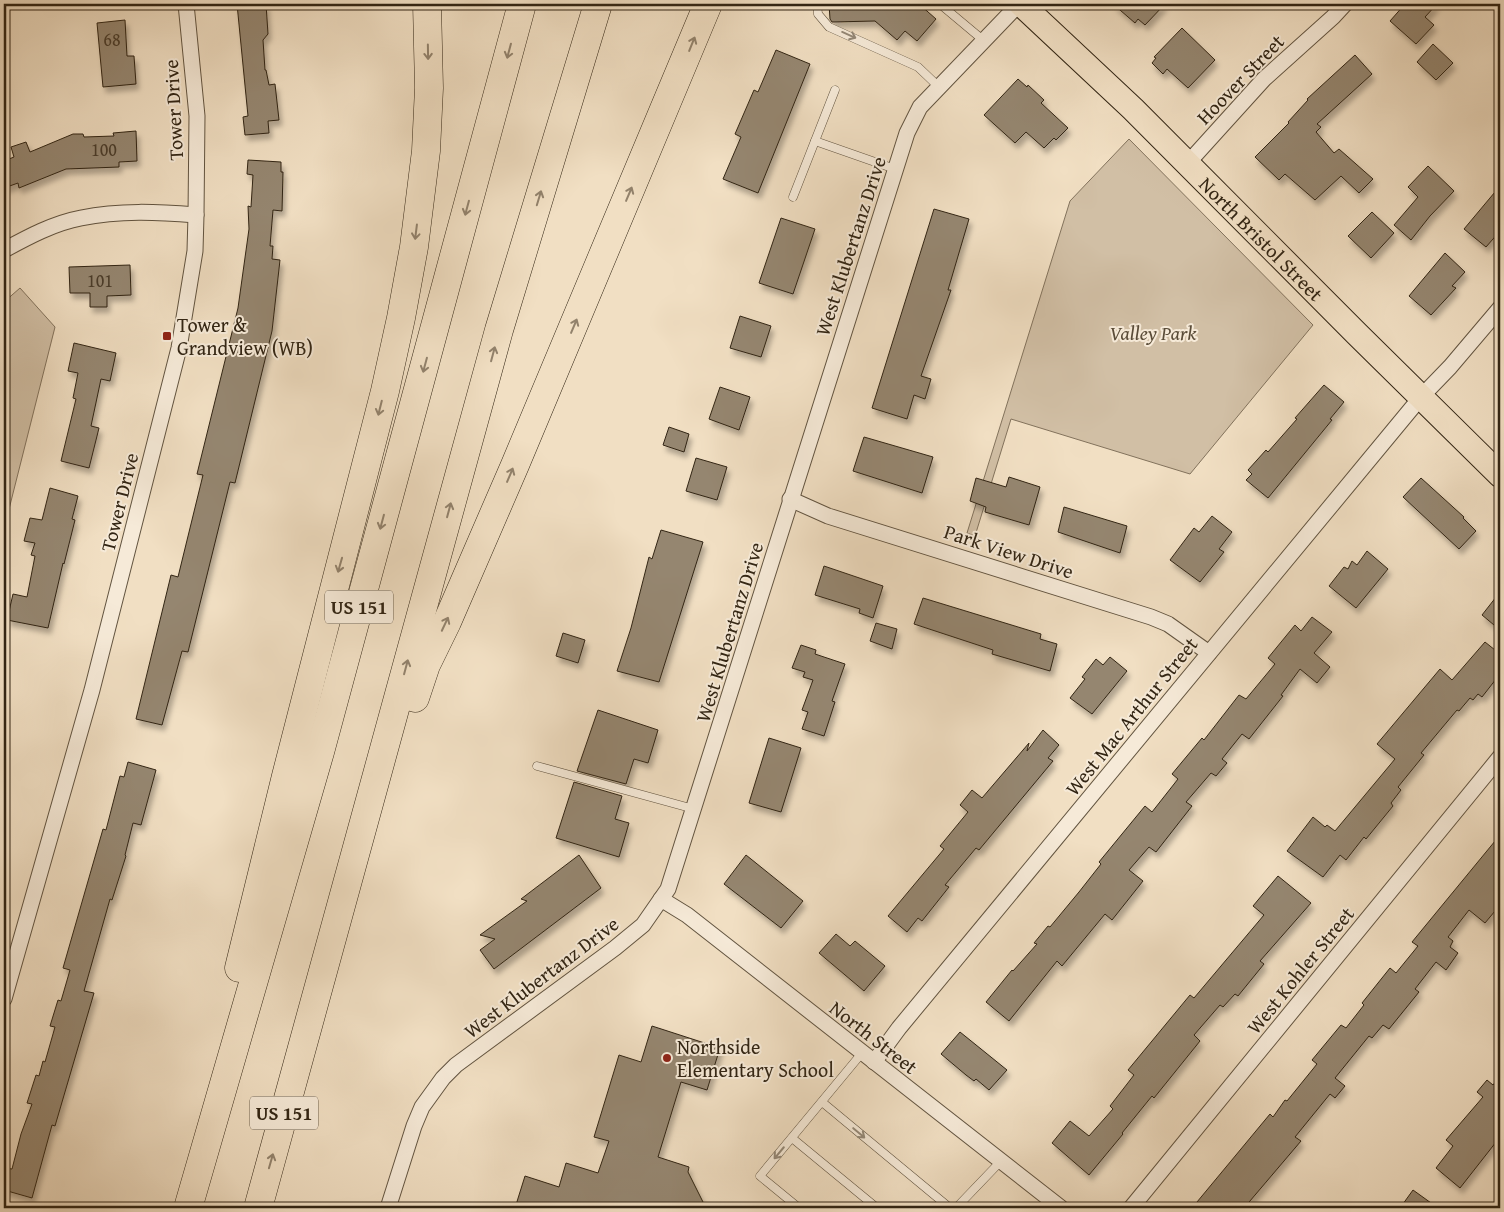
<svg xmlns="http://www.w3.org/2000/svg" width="1504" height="1212" font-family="'Gentium Book Plus',serif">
	<defs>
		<filter id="shadow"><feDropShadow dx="3" dy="5.5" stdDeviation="2.5" flood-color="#0004"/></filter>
	</defs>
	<rect width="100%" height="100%" fill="#f1dfc3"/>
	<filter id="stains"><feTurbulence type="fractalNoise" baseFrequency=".004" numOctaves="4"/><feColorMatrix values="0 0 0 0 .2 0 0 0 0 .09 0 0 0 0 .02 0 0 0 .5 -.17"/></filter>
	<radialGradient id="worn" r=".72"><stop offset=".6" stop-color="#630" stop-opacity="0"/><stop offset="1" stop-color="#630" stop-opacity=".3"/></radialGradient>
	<g fill="#d1bfa5" stroke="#82725c">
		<polygon points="1129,139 1313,325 1190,474 1011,419 975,536 967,533 1070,201"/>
		<polygon points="20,288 55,327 4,529 4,302"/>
	</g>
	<g fill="#95866f" stroke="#322514" filter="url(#shadow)">
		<polygon points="237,4 266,4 268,34 263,40 265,70 266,70 269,85 275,84 279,120 268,121 269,133 245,135 243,117 248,116"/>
		<polygon points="829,4 919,4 936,19 917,41 905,31 897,40 875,21 832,22 830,19"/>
		<polygon points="1113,4 1165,4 1145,25 1138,19 1135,23"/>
		<polygon points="1405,4 1437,4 1425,17 1434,25 1416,44 1390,21"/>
		<polygon points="125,20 127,56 134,56 136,84 103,87 97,23"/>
		<polygon points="1182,28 1215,60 1188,88 1167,69 1163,74 1152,63 1156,58 1154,57"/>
		<polygon points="1433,44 1453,63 1436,80 1417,62"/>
		<polygon points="776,50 810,64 758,193 723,179 741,137 735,134 754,90 758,92"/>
		<polygon points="1355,55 1372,74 1317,124 1321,127 1316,132 1334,153 1339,149 1373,179 1359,193 1341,176 1315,200 1285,174 1279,180 1255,157 1289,123 1288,122 1308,100 1307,99"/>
		<polygon points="1018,79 1027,87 1028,85 1044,100 1041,103 1068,128 1056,140 1054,138 1044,148 1026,132 1015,143 984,115"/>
		<polygon points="136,131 137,161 119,162 119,167 66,169 19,188 18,183 4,188 4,161 14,157 11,147 26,142 30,152 73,134 83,134 84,137 114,136 113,133"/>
		<polygon points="248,160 281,162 281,172 283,172 282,211 273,210 270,246 273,246 272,259 280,260 272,331 235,483 230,482 188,652 182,651 162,725 136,719 171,575 178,577 203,475 197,474 238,308 249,229 248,206 251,207 253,175 247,174"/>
		<polygon points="1428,166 1454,191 1430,216 1411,240 1394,225 1418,197 1408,187"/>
		<polygon points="1500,186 1500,231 1486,247 1464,229"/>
		<polygon points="934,209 969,219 948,290 951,290 921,376 931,379 925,399 914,395 907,419 872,408"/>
		<polygon points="1372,212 1394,233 1371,258 1348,236"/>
		<polygon points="781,218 815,229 793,294 759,283"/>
		<polygon points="1445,253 1465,272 1452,286 1456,288 1431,315 1409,296"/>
		<polygon points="130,265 131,295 107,296 107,307 90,307 90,293 70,293 69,267"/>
		<polygon points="740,316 771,326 761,357 730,348"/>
		<polygon points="74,343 116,353 110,381 101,379 91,426 99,428 89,468 61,461 76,399 73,398 78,373 68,371"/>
		<polygon points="1324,385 1344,402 1330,419 1332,420 1268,498 1246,480 1252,474 1248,470 1266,450 1268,452 1297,419 1295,418"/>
		<polygon points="720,387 750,397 739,430 709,419"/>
		<polygon points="669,427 689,434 684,452 663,445"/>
		<polygon points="864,437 933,457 922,493 853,471"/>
		<polygon points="696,458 727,467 717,500 686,491"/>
		<polygon points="1009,477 1040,487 1029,525 985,512 986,507 970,501 976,478 1006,487"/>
		<polygon points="1421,478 1464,517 1463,518 1476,531 1459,549 1403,497"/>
		<polygon points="50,488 78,496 72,519 75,520 64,564 63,563 48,628 7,620 13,594 27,597 35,556 31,555 35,543 24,541 30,518 42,520"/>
		<polygon points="1064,507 1127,526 1120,553 1058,532"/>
		<polygon points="1212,516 1232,532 1219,549 1224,552 1200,582 1170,560 1194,528 1199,532"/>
		<polygon points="661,530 703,542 659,682 617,671 631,628 649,557 652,559"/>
		<polygon points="1367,551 1388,569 1356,608 1329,586 1344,567 1348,569 1352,561 1357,565"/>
		<polygon points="824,566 883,586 873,618 859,613 860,609 815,595"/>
		<polygon points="1500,592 1500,630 1482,615"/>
		<polygon points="923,598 1041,634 1040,639 1057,644 1050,671 992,654 993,650 914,624"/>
		<polygon points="1312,617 1332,632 1314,653 1330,667 1317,683 1300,669 1281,695 1283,696 1249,739 1242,734 1222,759 1227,763 1216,776 1211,773 1186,802 1192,806 1156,852 1149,847 1129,870 1143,881 1112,920 1105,914 1062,966 1057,961 1009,1021 986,1002 1012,970 1013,971 1037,944 1034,943 1048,926 1050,927 1079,892 1101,864 1099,862 1145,806 1152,812 1178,779 1172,774 1202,738 1204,740 1239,695 1246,699 1275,664 1268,658 1295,625 1301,631"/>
		<polygon points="876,623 897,629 892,649 870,641"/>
		<polygon points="563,633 585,640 578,663 556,656"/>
		<polygon points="1485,642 1500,654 1500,674 1482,697 1478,694 1473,700 1470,698 1459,711 1457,710 1421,753 1424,755 1398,787 1401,790 1391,803 1393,806 1366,839 1364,837 1346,860 1340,855 1323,877 1287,851 1313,817 1325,827 1327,825 1335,831 1395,759 1377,744 1440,669 1452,680"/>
		<polygon points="801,645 816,650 815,654 845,664 832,701 835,702 824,736 802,729 808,712 802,710 813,680 803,677 805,672 792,668"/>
		<polygon points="1110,657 1127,671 1092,714 1070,698 1085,679 1082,677 1096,659 1103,665"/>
		<polygon points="598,710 658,730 648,763 634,759 626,784 577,771"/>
		<polygon points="1043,730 1059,745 1048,758 1053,761 979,850 976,848 945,885 949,887 922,921 918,918 907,932 888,916 944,849 940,846 968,812 960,805 972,790 982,798 1029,743 1027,751"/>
		<polygon points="769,738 801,748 781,812 749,803"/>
		<polygon points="128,762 156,770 141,825 133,823 125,855 126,856 112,900 110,899 84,991 94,993 55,1126 52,1125 32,1198 4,1190 4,1168 12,1169 21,1134 32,1104 27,1103 36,1075 39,1076 43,1061 45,1062 55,1027 50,1026 58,1000 61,1001 70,970 63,968 103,829 106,830 120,776 124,777"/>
		<polygon points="574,782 622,796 615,819 629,823 619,857 556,838"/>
		<polygon points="1500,835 1500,905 1485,923 1469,910 1448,937 1453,941 1450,947 1458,953 1446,970 1436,962 1415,989 1419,992 1389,1029 1383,1025 1372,1038 1369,1036 1335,1078 1345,1086 1335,1098 1330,1094 1295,1137 1301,1141 1244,1208 1192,1208 1270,1114 1273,1117 1285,1100 1287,1101 1317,1064 1312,1060 1341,1025 1346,1028 1364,1005 1362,1003 1390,968 1396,973 1418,946 1412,942"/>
		<polygon points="579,855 601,888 494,969 480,950 495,939 480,935 527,901 521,899"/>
		<polygon points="746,855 803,901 781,928 724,884"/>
		<polygon points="1278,876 1311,903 1260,961 1264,964 1238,996 1235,994 1223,1007 1220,1005 1194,1035 1200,1041 1154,1098 1152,1096 1122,1133 1123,1134 1089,1175 1052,1143 1070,1121 1089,1136 1113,1109 1110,1106 1134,1075 1128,1070 1190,995 1194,998 1264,915 1253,906"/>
		<polygon points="836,934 850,946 855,941 885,966 864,991 819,953"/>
		<polygon points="652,1026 720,1048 707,1090 681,1082 658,1157 689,1167 688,1172 706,1208 515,1208 525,1176 559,1187 566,1163 598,1173 609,1141 594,1137 619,1055 641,1062"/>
		<polygon points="960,1032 1007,1070 989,1090 976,1079 974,1081 966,1075 941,1054"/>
		<polygon points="1500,1076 1500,1137 1460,1188 1436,1168 1453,1146 1446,1140 1483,1097 1477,1092 1487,1080 1493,1085"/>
		<polygon points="1413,1190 1438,1208 1400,1208"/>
	</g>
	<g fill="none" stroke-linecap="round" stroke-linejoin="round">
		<g stroke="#625440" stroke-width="9">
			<g id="lane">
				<polyline points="817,4 818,14 829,27 918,67 939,87"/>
				<polyline points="940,4 983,40"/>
				<polyline points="815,141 895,169"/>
				<polyline points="793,197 835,90"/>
				<polyline points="537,766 694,809"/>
				<polyline points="822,1102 950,1208"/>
				<polyline points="792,1138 877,1208"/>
				<polyline points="799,1208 760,1176 862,1053"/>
				<polyline points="956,1208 1001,1161"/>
			</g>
		</g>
		<g stroke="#625440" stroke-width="17">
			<g id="street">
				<polyline points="1187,164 1264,79 1333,17 1345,4"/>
				<path d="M4 250C28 237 54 223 81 218 120 210 158 212 196 215"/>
				<polyline points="790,499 828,516 1151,617 1168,624 1209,653"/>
				<polyline points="661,899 687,915 1061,1208"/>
				<polyline points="4,999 92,690 179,348 195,251 196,215 197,116 186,4"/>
				<path d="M874 1062 899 1028C1073 818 1246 607 1421 397L1450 367 1500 308"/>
				<polyline points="388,1208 414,1126 422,1107 443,1078 456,1065 615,948 643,925 668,889 907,133 920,107 1019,4"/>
				<polyline points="1131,1208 1500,757"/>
			</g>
		</g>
		<g stroke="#322514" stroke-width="26">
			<g id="primary">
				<path id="s1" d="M1021 4 1133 109 1357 334 1500 475"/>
			</g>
		</g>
		<g stroke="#322514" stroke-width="29">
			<g id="highway">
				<polyline points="415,698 426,665 447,622 515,465 708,4"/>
				<polyline points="239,968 286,776 385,391 401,318 414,247 426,151 429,88 427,4"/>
				<polyline points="188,1208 320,752 522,4"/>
				<polyline points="258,1208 499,330 598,4"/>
			</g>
		</g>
		<use href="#lane" stroke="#f6ead8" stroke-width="8"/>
		<use href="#street" stroke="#f6ead8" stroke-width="15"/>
		<use href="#primary" stroke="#f1dfc3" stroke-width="24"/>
		<use href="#highway" stroke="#f1dfc3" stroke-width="28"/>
	</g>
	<defs><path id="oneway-shaft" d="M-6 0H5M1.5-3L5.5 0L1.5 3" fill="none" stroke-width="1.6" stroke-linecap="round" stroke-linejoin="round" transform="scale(1.25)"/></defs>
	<g stroke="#948876">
		<use href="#oneway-shaft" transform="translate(849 35) rotate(24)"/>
		<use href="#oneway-shaft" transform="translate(859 1133) rotate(40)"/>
		<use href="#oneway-shaft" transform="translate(779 1153) rotate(130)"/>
	</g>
	<g stroke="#92826c">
		<use href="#oneway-shaft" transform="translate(692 44) rotate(-68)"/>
		<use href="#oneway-shaft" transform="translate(509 51) rotate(105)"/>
		<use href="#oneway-shaft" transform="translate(428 52) rotate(89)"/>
		<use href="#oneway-shaft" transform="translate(629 194) rotate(-67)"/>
		<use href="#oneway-shaft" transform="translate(539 198) rotate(-73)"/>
		<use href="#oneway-shaft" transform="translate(467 208) rotate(105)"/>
		<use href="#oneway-shaft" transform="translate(416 232) rotate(97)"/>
		<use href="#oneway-shaft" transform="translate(574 326) rotate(-67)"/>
		<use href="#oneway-shaft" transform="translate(493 354) rotate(-75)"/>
		<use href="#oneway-shaft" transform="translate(425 365) rotate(105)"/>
		<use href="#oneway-shaft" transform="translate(380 408) rotate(104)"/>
		<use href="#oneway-shaft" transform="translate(510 475) rotate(-67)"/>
		<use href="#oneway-shaft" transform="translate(449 510) rotate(-75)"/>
		<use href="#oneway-shaft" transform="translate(382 522) rotate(105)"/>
		<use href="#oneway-shaft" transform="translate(340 565) rotate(106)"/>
		<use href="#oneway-shaft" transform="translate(445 624) rotate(-65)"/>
		<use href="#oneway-shaft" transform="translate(406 667) rotate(-75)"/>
		<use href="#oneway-shaft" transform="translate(271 1161) rotate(-74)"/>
	</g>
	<g fill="#8f2418" stroke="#f6ead8" stroke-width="2">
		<rect x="162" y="331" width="10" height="10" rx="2.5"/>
		<circle cx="667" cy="1058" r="5"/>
	</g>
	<g text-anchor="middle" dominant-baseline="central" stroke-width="4" stroke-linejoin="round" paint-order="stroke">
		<g font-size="18" fill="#4b3d2b">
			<text x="112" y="39">68</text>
			<text x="104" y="149">100</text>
			<text x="100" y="280">101</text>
		</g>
		<g fill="#f6ead8" stroke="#6d604f" stroke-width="1">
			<rect x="325" y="590.5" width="68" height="33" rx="4"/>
			<rect x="250" y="1096.5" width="68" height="33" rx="4"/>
		</g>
		<g font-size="19" font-weight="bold" fill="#322514">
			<text x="359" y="607">US 151</text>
			<text x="284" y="1113">US 151</text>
		</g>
		<g font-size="20" fill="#322514" stroke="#f6ead8">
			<text transform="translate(1240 79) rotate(-46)">Hoover Street</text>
			<text transform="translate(173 110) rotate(-93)">Tower Drive</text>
			<text stroke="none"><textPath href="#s1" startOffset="336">North Bristol Street</textPath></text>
			<text transform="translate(850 246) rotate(-72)">West Klubertanz Drive</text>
			<text transform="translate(119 502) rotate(-76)">Tower Drive</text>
			<text transform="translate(1009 551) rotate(18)">Park View Drive</text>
			<text transform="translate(729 632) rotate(-73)">West Klubertanz Drive</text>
			<text transform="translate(1131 716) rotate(-51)">West Mac Arthur Street</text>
			<text transform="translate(1300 970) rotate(-51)">West Kohler Street</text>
			<text transform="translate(541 977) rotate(-37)">West Klubertanz Drive</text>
			<text transform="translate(874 1037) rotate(38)">North Street</text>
		</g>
		<g font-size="20" fill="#322514" stroke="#f6ead8" text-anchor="start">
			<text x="177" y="324">Tower &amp;<tspan x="177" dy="23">Grandview (WB)</tspan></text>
			<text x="677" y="1046">Northside<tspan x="677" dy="23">Elementary School</tspan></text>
		</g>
		<g font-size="20" font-style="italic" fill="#5a4c38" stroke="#f6ead8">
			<text x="1153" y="332">Valley Park</text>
		</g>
	</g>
	<rect width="1504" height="1212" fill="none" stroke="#f1dfc3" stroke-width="20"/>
	<rect x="5" y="5" width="1494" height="1202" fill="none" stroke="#322514" stroke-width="2.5"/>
	<rect x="10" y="10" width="1484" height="1192" fill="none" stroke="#322514"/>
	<rect width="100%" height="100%" filter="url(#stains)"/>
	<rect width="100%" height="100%" fill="url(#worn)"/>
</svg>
